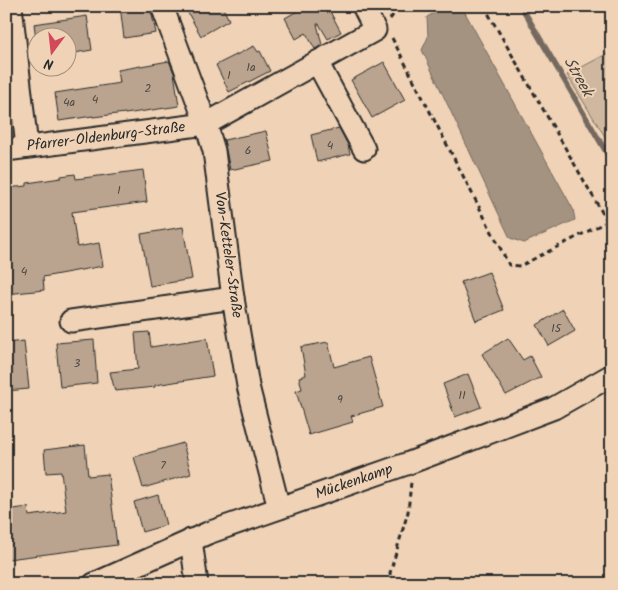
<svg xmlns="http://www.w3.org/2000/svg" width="618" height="590" font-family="Kalam,sans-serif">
	<rect width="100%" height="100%" fill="#f0d3b6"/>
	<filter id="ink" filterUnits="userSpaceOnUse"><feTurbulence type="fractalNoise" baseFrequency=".02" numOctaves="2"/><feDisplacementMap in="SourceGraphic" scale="10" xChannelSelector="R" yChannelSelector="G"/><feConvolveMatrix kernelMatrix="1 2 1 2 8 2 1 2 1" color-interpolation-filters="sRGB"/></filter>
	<g filter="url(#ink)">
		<polygon fill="#d0b8a0" stroke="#7e7266" points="612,51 612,148 567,75"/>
		<polygon fill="#a49381" stroke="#74695f" points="446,6 454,6 463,9 573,209 575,220 524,243 510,238 422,50 428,37 427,17"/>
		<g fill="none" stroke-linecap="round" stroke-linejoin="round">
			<polyline stroke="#74695f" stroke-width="5.5" points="521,6 612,162"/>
		</g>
		<g fill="#baa48f" stroke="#2b2b2b">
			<polygon points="120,6 150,6 156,33 124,38"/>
			<polygon points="184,6 222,6 229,20 201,36"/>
			<polygon points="306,6 327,6 341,32 328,39 319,24 317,24 322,45 315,49 306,33 296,39 285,18"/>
			<polygon points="87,16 92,50 68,54 68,38 36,38 34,24"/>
			<polygon points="254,46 258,52 260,51 270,71 229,92 216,65"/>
			<polygon points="169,61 174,73 179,106 125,114 125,113 93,117 93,116 59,121 55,93 120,83 118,70"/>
			<polygon points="384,62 405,100 372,118 351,80"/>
			<polygon points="339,128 348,145 350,154 317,162 311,135"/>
			<polygon points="266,131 273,161 230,170 224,140"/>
			<polygon points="143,170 147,202 72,212 77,247 99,243 103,266 43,277 44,290 6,294 6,188 27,186 27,183 61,178 61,176 75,174 76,179"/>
			<polygon points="183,227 192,279 150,286 141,234"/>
			<polygon points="489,272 504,310 476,321 461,282"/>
			<polygon points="563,309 575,331 549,346 537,325"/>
			<polygon points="149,332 151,347 207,338 213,376 155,385 155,387 115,391 110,372 138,369 135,333"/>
			<polygon points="508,338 523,360 530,356 541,377 506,395 482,354"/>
			<polygon points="94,340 97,383 60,387 56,343"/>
			<polygon points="24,341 29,389 6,391 6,343"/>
			<polygon points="328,342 334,367 369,357 383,407 351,416 353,422 309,435 296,391 302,389 299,377 306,375 301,347"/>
			<polygon points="468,374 481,407 455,417 443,384"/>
			<polygon points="183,443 191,474 143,488 134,457"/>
			<polygon points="85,445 88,476 108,474 117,545 8,559 6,542 6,510 28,507 29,516 66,511 61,472 46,473 44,450"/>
			<polygon points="158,495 166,525 142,532 134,502"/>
		</g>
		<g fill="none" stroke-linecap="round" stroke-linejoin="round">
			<g stroke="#2b2b2b" stroke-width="25">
				<g id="street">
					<polyline points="11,6 27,147"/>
					<polyline points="162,6 206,124 214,151 233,298 248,386 279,508"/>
					<polyline points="317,62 364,149"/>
					<polyline points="6,150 206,124 375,30 363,6"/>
					<polyline points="71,321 233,298"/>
					<polyline points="191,540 197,584"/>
					<polyline points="94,584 208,533 409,463 554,408 612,375"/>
				</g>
			</g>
			<g stroke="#2b2b2b" stroke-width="3" stroke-dasharray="5 4" stroke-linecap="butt">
				<polyline points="484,6 607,221"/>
				<polyline points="390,19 400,6"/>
				<polyline points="392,38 509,265 520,266 612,219"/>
				<polyline points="391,584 390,573 408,512 411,482"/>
			</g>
			<use href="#street" stroke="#f0d3b6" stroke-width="21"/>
		</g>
	</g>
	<g text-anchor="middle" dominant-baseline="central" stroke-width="4" stroke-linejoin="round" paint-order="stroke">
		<g font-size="12" fill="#4f4944">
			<text x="251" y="67">1a</text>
			<text x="229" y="75">1</text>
			<text x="148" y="88">2</text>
			<text x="95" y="99">4</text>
			<text x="69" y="102">4a</text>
			<text x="330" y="145">4</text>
			<text x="248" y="150">6</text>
			<text x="119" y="190">1</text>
			<text x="24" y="271">4</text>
			<text x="556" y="328">15</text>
			<text x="77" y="363">3</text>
			<text x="462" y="395">11</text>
			<text x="340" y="399">9</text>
			<text x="163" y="465">7</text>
		</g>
		<g font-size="15" fill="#2b2b2b" stroke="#f0d3b6">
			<text transform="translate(106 137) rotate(-7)">Pfarrer-Oldenburg-Straße</text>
			<text transform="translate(228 255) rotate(82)">Von-Ketteler-Straße</text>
			<text transform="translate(354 482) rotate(-19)">Mückenkamp</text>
		</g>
		<g font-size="16" font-style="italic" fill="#494540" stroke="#f0d3b6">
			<text transform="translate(578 77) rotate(60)">Streek</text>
		</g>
	</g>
	<rect width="618" height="590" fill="none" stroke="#f0d3b6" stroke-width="25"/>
	<rect x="12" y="12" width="593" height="565" fill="none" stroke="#2b2b2b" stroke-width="2" filter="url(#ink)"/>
	<g transform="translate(52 52) rotate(195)"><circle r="24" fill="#f0d3b6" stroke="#a1907e"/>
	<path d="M0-4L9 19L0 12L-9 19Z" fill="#d1495b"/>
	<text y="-8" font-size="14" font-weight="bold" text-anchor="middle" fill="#2b2b2b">N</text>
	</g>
</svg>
